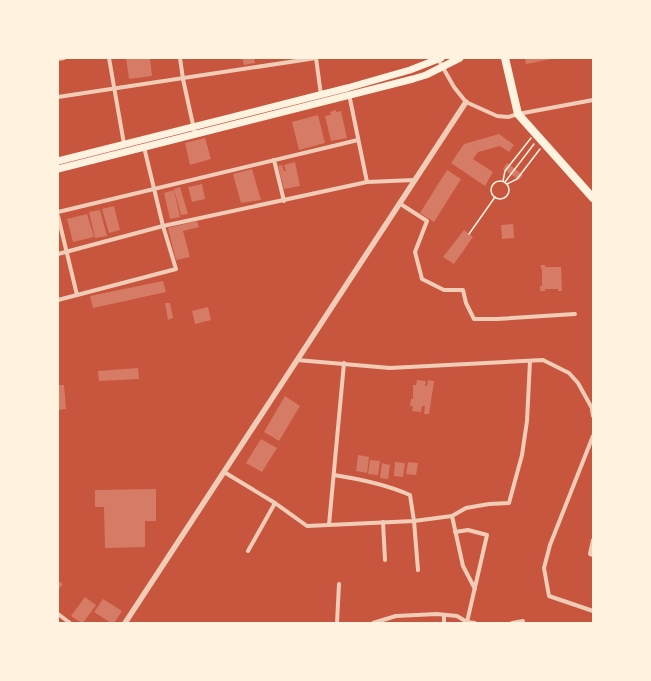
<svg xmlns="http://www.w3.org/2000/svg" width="651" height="681" font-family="Jost,sans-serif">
	<rect width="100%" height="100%" fill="#c8553d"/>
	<g fill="#d67c66">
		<polygon points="126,58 150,58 152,76 129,79"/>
		<polygon points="242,58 254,58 255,63 244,65"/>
		<polygon points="525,58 551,58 551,59 526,64"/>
		<polygon points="336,110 336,112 341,111 347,138 331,141 325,116 331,115 330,112"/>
		<polygon points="318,115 325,143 299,150 292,122"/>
		<polygon points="499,134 514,145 509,152 500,146 478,152 473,159 493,172 485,186 451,163 464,144"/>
		<polygon points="205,138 211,159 190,165 185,143"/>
		<polygon points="295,162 300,186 284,189 278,166 282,165 284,171 286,171 284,165"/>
		<polygon points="507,163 523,175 519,180 503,169"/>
		<polygon points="252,169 261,200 241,203 233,174"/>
		<polygon points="447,170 461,179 434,222 420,213"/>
		<polygon points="202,184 205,199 192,202 188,187"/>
		<polygon points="180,187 188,214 181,215 174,189"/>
		<polygon points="174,190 180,217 170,219 164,193"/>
		<polygon points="114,206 120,230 109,233 102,209"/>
		<polygon points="100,210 107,236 95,238 89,212"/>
		<polygon points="87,214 94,237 73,242 67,219"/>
		<polygon points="197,221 199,227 183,231 190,257 176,260 168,228"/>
		<polygon points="513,224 514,238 502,239 501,225"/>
		<polygon points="464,230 473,237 454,264 443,257"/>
		<polygon points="541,265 545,265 545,267 561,267 562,291 558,291 558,289 545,289 545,291 540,291 540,286 542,286 542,269 541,269"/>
		<polygon points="163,281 166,292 93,308 90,296"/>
		<polygon points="165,303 170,303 173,318 168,320"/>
		<polygon points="208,307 211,320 195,324 192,311"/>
		<polygon points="138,368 139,379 99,381 98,371"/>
		<polygon points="417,380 426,381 425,386 427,386 428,380 434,381 429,414 424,414 425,406 422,406 421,412 412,411 413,406 410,406 411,399 413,399 413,385 416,385"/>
		<polygon points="58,385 64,385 66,409 58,410"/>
		<polygon points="285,396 300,406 279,441 264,432"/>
		<polygon points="261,439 277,448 262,472 246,463"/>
		<polygon points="358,455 369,457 367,473 356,471"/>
		<polygon points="370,460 380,461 378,475 368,474"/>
		<polygon points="395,462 405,463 403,477 394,476"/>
		<polygon points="408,462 418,463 416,475 406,474"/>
		<polygon points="382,463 390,465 388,479 380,478"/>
		<polygon points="156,489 156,521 145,521 145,547 105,548 104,507 95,507 95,490"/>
		<polygon points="58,581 63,584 58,590"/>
		<polygon points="85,597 96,605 83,623 82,623 71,616"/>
		<polygon points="103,599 122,611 114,623 111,623 94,612"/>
	</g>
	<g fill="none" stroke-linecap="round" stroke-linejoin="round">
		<g stroke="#fff3e0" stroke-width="1.5">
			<polyline points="503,181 505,171 531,138"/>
			<circle cx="500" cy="190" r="9"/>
			<polyline points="505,182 534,144"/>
			<polyline points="507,184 517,179 540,149"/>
			<polyline points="469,234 495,197"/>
		</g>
		<g stroke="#f1ccb7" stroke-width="4">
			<polyline points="109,58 124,144"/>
			<polyline points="180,58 183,79 195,134"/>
			<polyline points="316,58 321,95"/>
			<polyline points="58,59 64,58"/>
			<polyline points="438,59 454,87 466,102 497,116 508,117 518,114 593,100"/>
			<polyline points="349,94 367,182"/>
			<polyline points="58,97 316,58"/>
			<polyline points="274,160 284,201"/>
			<polyline points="399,203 427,221 415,252 422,279 444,290 463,290 466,303 474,319 497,319 575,314"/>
			<polyline points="58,212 358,140"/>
			<polyline points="58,216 77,295"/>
			<polyline points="58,254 163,226 367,182 414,180"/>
			<polyline points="58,300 176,269 163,226 144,147"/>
			<polyline points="297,360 390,368 543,360 569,373 578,383 593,410"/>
			<polyline points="592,410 593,416"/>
			<polyline points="593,436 550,545 544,568 549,596 593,611"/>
			<polyline points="224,472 275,503 307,526 414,521 452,516 466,508 489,504 509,503 522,455 527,421 530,361"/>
			<path d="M334 475C360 479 385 484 410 495L414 521 418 570"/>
			<polyline points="452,516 463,566 475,589"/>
			<polyline points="383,522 385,560"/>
			<polyline points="329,525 344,363"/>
			<polyline points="455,532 468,530 487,535 467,622"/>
			<polyline points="593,540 590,554 593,555"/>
			<polyline points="248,551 275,503"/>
			<polyline points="58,614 70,623"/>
			<polyline points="337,623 339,584"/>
			<polyline points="373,623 396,616 437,614 457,616 467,622 475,623"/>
			<polyline points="444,623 444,615"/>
			<polyline points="512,623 523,621"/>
		</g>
		<polyline stroke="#f1ccb7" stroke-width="5.5" points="125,623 466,102"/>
		<g stroke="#fff3e0" stroke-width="7">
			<polyline points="58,161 347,88 410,70 441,58"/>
			<polyline points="58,169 413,79 426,75 460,58"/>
		</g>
		<polyline stroke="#fff3e0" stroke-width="8" points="505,58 518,114 593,198"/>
	</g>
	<rect width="651" height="681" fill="none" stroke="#fff3e0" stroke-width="118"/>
</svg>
